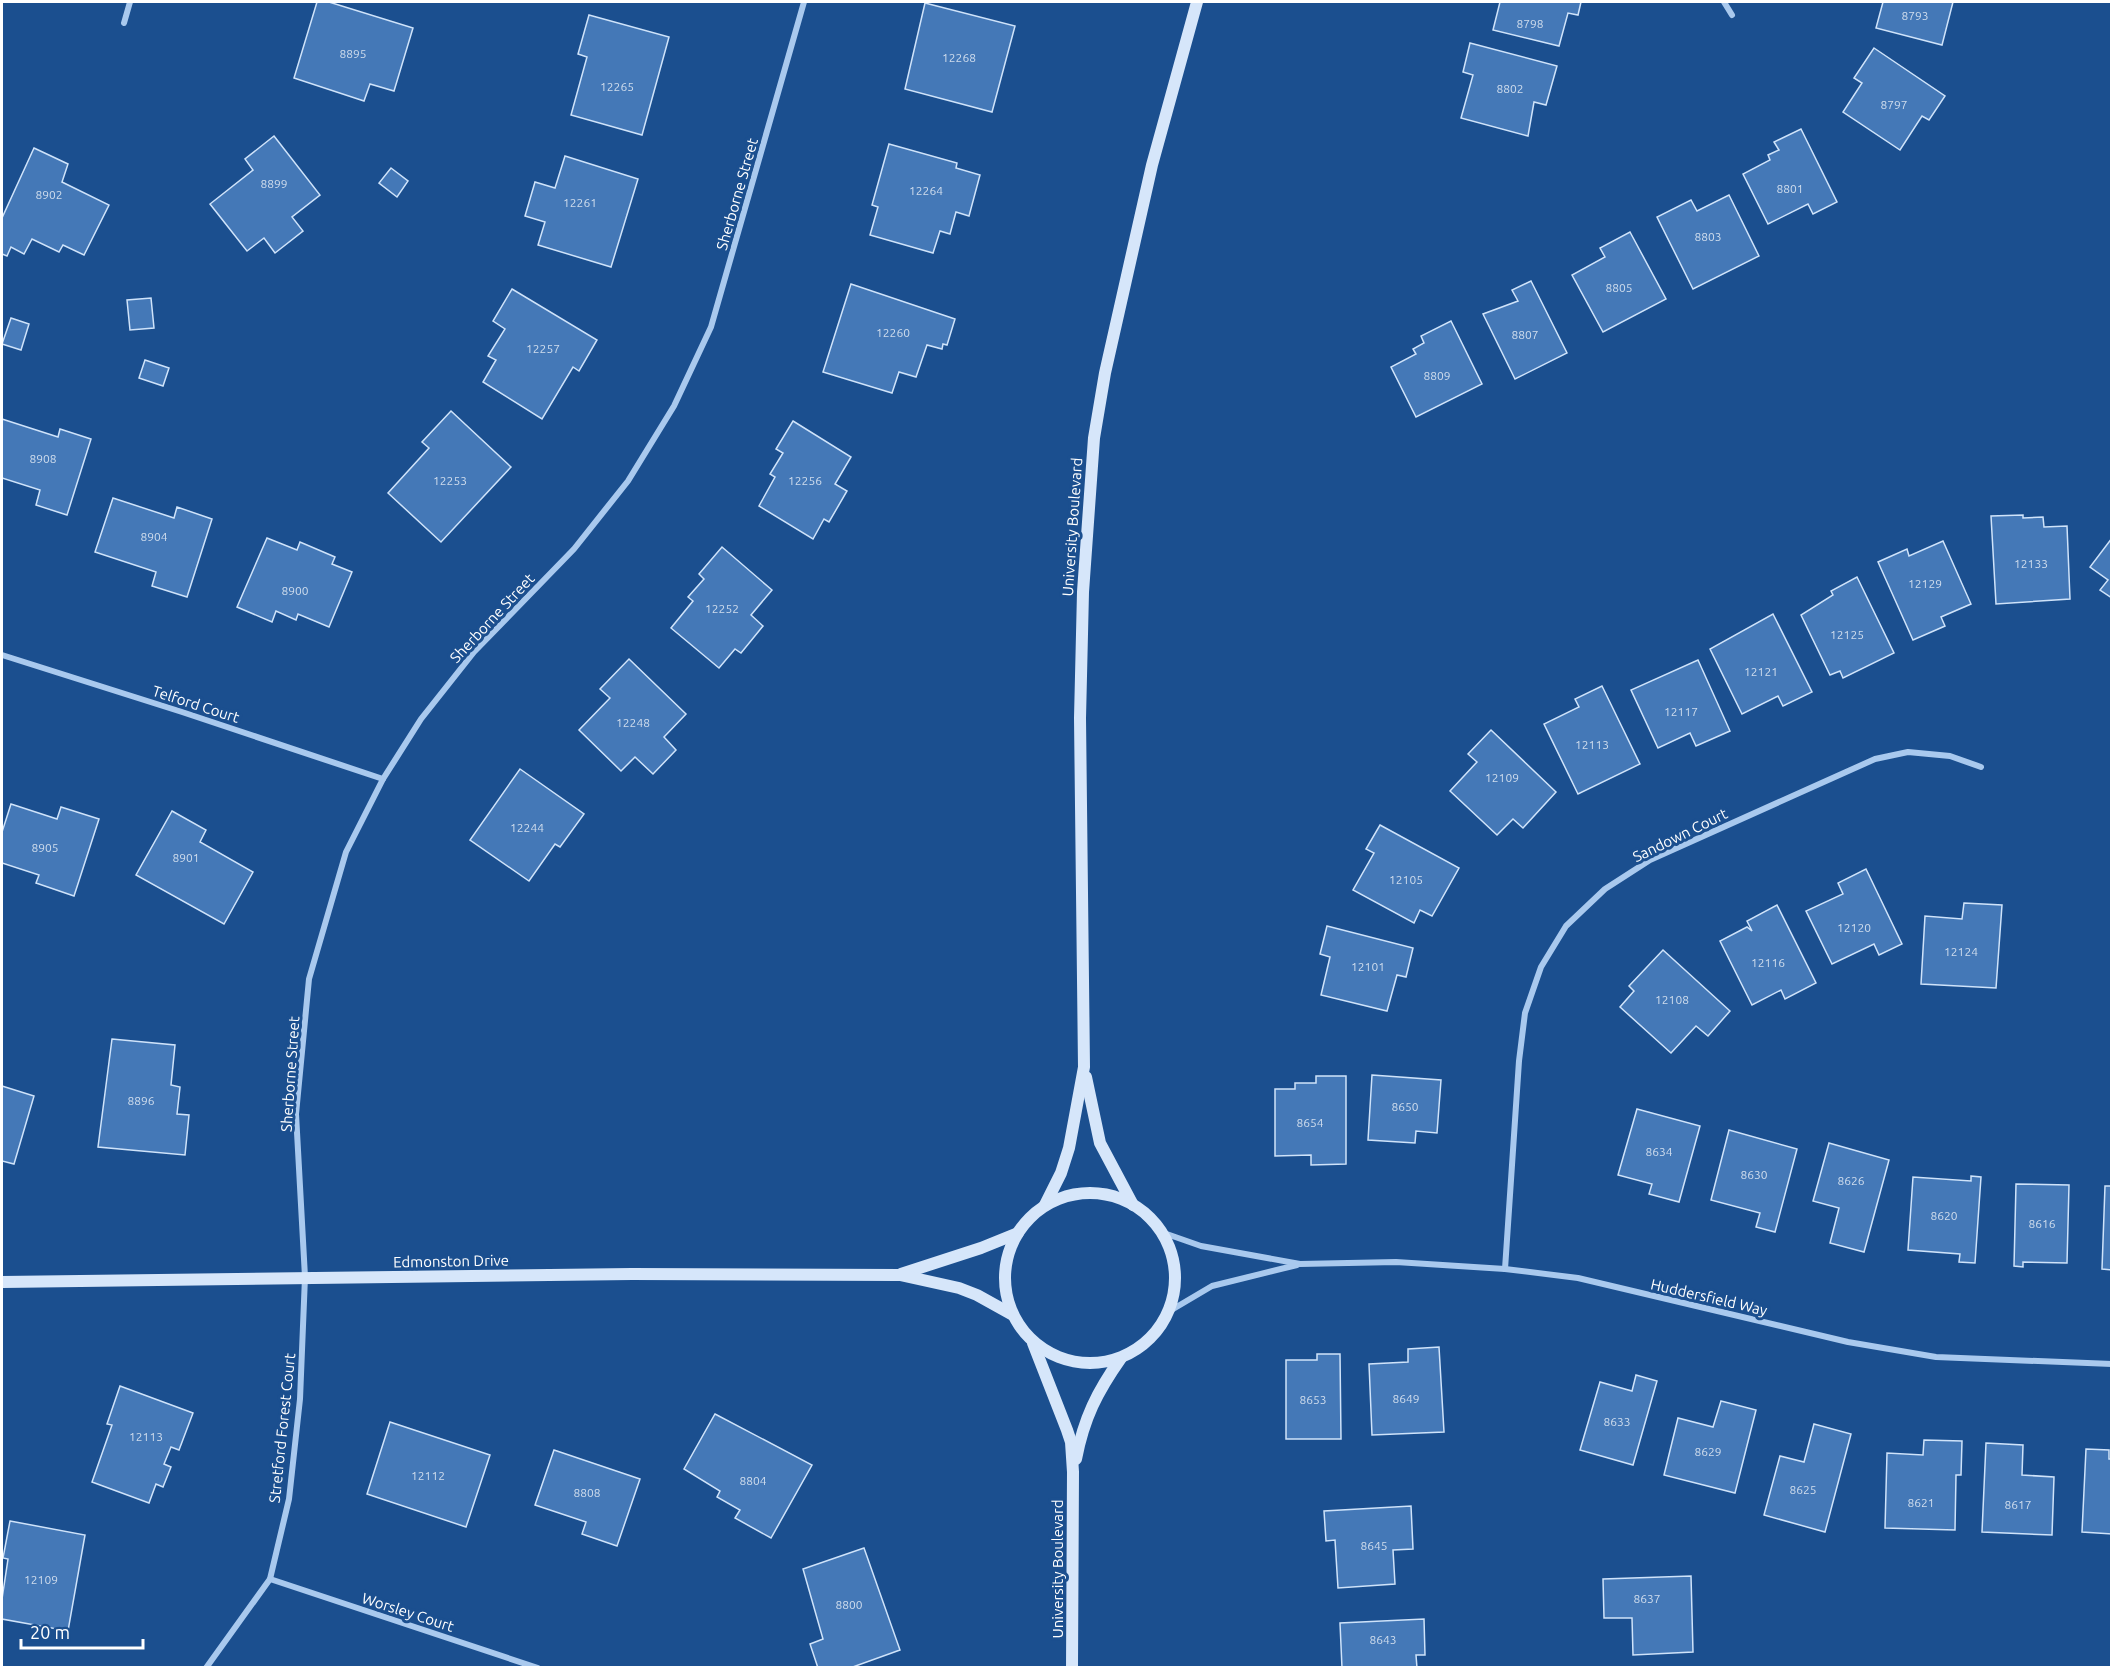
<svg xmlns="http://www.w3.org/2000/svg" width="2113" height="1669" font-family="Ubuntu,sans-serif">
	<rect width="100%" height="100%" fill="#1b4f8f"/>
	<g fill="#4478b7" stroke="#cfe3fa" stroke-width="1.5">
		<polygon points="317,2 329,2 413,28 394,91 370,84 364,101 294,78"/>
		<polygon points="1500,2 1581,2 1578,15 1568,13 1559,46 1493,30"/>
		<polygon points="1883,2 1953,2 1942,45 1876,28"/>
		<polygon points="925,3 1015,26 992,112 905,89"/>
		<polygon points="589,15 669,37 642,135 571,115 587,57 578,54"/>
		<polygon points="1470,43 1557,66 1546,105 1534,102 1528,136 1461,118 1473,75 1463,72"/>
		<polygon points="1874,48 1945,96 1929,120 1922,116 1900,150 1843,112 1862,83 1854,78"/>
		<polygon points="1801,129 1837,202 1813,214 1808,204 1768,224 1743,174 1770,160 1768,155 1779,150 1774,142"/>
		<polygon points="274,136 320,195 292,217 303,231 275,253 264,238 247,251 210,204 253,170 245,159"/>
		<polygon points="889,144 957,163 956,168 980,175 969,216 956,212 950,234 940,231 933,253 870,235 878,207 872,205"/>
		<polygon points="34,148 68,164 62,182 109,205 84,255 63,245 59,252 32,239 24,254 11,247 7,256 2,254 2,218"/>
		<polygon points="565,156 638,179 611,267 538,245 545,222 525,216 535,182 555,188"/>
		<polygon points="391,168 408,181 397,197 379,183"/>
		<polygon points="1729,195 1759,256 1693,289 1657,217 1691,200 1697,211"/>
		<polygon points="1630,232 1666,299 1603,332 1572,275 1605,257 1600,248"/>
		<polygon points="1531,281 1567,353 1515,379 1483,314 1518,301 1512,290"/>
		<polygon points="851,284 955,319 947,345 943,344 942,349 927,345 916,377 899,372 892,393 823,372"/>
		<polygon points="512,289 597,340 579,371 573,367 542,419 483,382 496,360 488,356 505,329 493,321"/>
		<polygon points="151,298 154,328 130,330 127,300"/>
		<polygon points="11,318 29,324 21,350 2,344"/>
		<polygon points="1451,321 1482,384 1416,417 1391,367 1416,354 1413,349 1424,343 1421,336"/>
		<polygon points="145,360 169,368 163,386 139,378"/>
		<polygon points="451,411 511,467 441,542 388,493 429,448 422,442"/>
		<polygon points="2,419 58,437 60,429 91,439 67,515 36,505 40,490 2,478"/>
		<polygon points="793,421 851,457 835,484 847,491 829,522 824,519 813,539 759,506 775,477 770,474 783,453 776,449"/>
		<polygon points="113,498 174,518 177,507 212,519 187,597 152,586 156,572 95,552"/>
		<polygon points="2023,515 2023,518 2043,517 2044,527 2067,526 2070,599 1996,604 1991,516"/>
		<polygon points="267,538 297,550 300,542 335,557 332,564 352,572 329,627 298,614 296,620 276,611 272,622 237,607"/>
		<polygon points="2112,538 2112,598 2100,590 2108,580 2090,567"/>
		<polygon points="1943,541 1971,604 1941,617 1945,626 1913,640 1878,562 1907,549 1909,556"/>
		<polygon points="722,547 772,590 751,615 763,626 741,653 735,649 719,668 671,628 693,601 688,597 704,579 699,574"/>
		<polygon points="1857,577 1894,653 1843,678 1840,671 1830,675 1801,615 1833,595 1831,591"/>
		<polygon points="1773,614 1812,692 1783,706 1778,696 1742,714 1710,649"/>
		<polygon points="629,659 686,714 664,737 676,750 653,774 635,757 621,771 579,730 610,698 600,689"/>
		<polygon points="1698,660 1730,731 1696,746 1690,733 1658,748 1631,690"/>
		<polygon points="1602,686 1640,764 1578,794 1544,724 1579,707 1575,699"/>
		<polygon points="1491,730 1556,792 1523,828 1513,819 1497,835 1450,791 1477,762 1468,754"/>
		<polygon points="520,769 584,814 560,847 555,844 529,881 470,840"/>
		<polygon points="11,804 57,819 61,807 99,819 74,896 36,883 39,875 2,863 2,832"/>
		<polygon points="172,811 206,830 200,842 253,872 224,924 136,875"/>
		<polygon points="1380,825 1459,868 1432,916 1420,910 1414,923 1353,890 1374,853 1366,849"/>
		<polygon points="1866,869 1902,944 1879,955 1874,944 1832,964 1806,911 1843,894 1838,883"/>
		<polygon points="1964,903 2002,905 1996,988 1921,984 1925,916 1962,919"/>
		<polygon points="1777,905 1816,983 1785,999 1781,990 1752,1005 1720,941 1747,927 1752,931 1747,921"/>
		<polygon points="1327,926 1413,948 1406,977 1397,975 1387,1011 1321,995 1330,957 1320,954"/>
		<polygon points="1663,950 1730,1011 1708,1036 1696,1026 1671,1053 1620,1007 1634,991 1629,986"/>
		<polygon points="112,1039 175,1045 171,1085 180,1087 177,1114 189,1115 185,1155 98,1147"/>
		<polygon points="1372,1075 1441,1080 1437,1133 1416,1131 1415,1143 1368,1140"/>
		<polygon points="1316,1076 1346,1076 1346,1164 1311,1165 1311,1155 1275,1156 1275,1089 1295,1089 1295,1083 1316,1083"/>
		<polygon points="2,1086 34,1096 14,1164 2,1161"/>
		<polygon points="1637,1109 1700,1126 1679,1202 1649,1194 1652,1184 1618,1175"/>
		<polygon points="1729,1130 1797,1149 1775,1232 1756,1227 1760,1213 1711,1200"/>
		<polygon points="1829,1143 1889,1160 1864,1252 1830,1243 1839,1208 1813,1201"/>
		<polygon points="1971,1176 1981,1177 1975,1263 1959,1262 1960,1254 1908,1250 1913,1177 1971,1181"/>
		<polygon points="2016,1184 2069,1185 2067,1263 2023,1262 2023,1267 2014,1266"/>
		<polygon points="2105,1186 2112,1186 2112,1270 2102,1269"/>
		<polygon points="1439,1347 1444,1432 1372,1435 1369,1364 1408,1362 1408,1349"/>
		<polygon points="1317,1354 1340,1354 1341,1439 1286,1439 1286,1360 1317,1360"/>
		<polygon points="1636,1375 1657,1381 1633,1465 1580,1450 1600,1382 1632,1391"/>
		<polygon points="120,1386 193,1413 179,1450 171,1447 164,1464 171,1467 163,1487 156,1484 149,1503 92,1482 112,1425 107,1424"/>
		<polygon points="1721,1401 1756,1410 1735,1493 1664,1475 1678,1418 1713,1427"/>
		<polygon points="715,1414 812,1465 771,1538 735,1518 740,1510 717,1497 720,1491 684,1469"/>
		<polygon points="390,1422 490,1455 466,1527 367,1494"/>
		<polygon points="1814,1424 1851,1434 1825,1532 1764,1515 1780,1456 1804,1462"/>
		<polygon points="1924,1440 1962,1441 1961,1475 1956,1475 1955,1530 1885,1528 1887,1453 1923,1455"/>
		<polygon points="1986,1443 2023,1445 2022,1475 2054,1477 2052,1535 1982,1532"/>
		<polygon points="2086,1449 2109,1450 2109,1459 2112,1459 2112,1534 2082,1532"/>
		<polygon points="554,1450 640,1479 617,1546 582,1534 586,1522 535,1505"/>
		<polygon points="1411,1506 1413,1549 1393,1550 1395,1584 1338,1588 1335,1540 1326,1541 1324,1511"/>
		<polygon points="10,1521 85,1535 68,1631 2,1619 2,1599 8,1559 3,1558"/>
		<polygon points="864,1548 900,1650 850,1668 818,1668 810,1644 823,1639 803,1569"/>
		<polygon points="1691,1576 1693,1652 1633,1655 1632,1618 1604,1618 1603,1579"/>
		<polygon points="1424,1619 1425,1655 1416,1655 1417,1668 1342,1668 1340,1623"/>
	</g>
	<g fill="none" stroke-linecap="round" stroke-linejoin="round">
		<g stroke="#a9c9ee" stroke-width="6">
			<polyline points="1724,2 1732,15"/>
			<polyline points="124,23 130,2"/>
			<polyline points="2,655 182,712 383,779"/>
			<polyline points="1161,1232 1201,1246 1300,1264 1396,1262 1505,1269 1578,1278 1848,1342 1936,1357 2112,1364"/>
			<polyline points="1505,1269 1519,1061 1525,1013 1541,967 1566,926 1605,889 1650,860 1875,759 1908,752 1950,756 1981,767"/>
			<polyline points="1168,1312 1212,1286 1297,1265"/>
			<polyline points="270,1579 538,1668"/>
			<polyline points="206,1668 270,1579 289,1499 300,1399 305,1277 296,1114 309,979 346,852 383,779 421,719 474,652 574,549 628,481 674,406 711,327 804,2"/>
		</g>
		<g stroke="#d6e6fa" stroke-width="12">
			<polyline points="1086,1077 1100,1143 1133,1205"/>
			<circle cx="1090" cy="1278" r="85"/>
			<polyline points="1045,1205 1061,1173 1069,1148 1084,1067 1080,718 1083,592 1094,438 1105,373 1152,165 1197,2"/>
			<polyline points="901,1274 981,1248 1018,1233"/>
			<polyline points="2,1282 632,1274 900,1275 959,1288 977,1295 1013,1315"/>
			<polyline points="1033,1343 1067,1430 1071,1442 1073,1472 1072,1668"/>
			<path d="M1076 1459C1084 1418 1097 1392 1121 1358"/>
		</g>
	</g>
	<g text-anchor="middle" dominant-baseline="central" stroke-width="6" stroke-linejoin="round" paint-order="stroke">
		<g font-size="12" fill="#d0dded">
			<text x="1915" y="15">8793</text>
			<text x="1530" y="23">8798</text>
			<text x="353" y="53">8895</text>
			<text x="959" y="57">12268</text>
			<text x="617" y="86">12265</text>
			<text x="1510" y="88">8802</text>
			<text x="1894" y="104">8797</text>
			<text x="274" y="183">8899</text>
			<text x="1790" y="188">8801</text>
			<text x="926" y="190">12264</text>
			<text x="49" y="194">8902</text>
			<text x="580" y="202">12261</text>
			<text x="1708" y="236">8803</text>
			<text x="1619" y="287">8805</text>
			<text x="893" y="332">12260</text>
			<text x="1525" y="334">8807</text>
			<text x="543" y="348">12257</text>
			<text x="1437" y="375">8809</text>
			<text x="43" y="458">8908</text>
			<text x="450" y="480">12253</text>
			<text x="805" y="480">12256</text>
			<text x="154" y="536">8904</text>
			<text x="2031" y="563">12133</text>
			<text x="1925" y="583">12129</text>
			<text x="295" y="590">8900</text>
			<text x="722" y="608">12252</text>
			<text x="1847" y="634">12125</text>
			<text x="1761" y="671">12121</text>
			<text x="1681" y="711">12117</text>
			<text x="633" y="722">12248</text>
			<text x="1592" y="744">12113</text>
			<text x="1502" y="777">12109</text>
			<text x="527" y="827">12244</text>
			<text x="45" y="847">8905</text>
			<text x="186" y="857">8901</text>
			<text x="1406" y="879">12105</text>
			<text x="1854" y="927">12120</text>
			<text x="1961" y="951">12124</text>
			<text x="1768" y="962">12116</text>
			<text x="1368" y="966">12101</text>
			<text x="1672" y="999">12108</text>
			<text x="141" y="1100">8896</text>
			<text x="1405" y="1106">8650</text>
			<text x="1310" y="1122">8654</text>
			<text x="1659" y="1151">8634</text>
			<text x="1754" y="1174">8630</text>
			<text x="1851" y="1180">8626</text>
			<text x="1944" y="1215">8620</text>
			<text x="2042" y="1223">8616</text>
			<text x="1406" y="1398">8649</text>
			<text x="1313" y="1399">8653</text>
			<text x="1617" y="1421">8633</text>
			<text x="146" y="1436">12113</text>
			<text x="1708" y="1451">8629</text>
			<text x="428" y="1475">12112</text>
			<text x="753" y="1480">8804</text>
			<text x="1803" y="1489">8625</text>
			<text x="587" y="1492">8808</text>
			<text x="1921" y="1502">8621</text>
			<text x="2018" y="1504">8617</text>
			<text x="1374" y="1545">8645</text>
			<text x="41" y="1579">12109</text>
			<text x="1647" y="1598">8637</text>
			<text x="849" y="1604">8800</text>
			<text x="1383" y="1639">8643</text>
		</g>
		<g font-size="15" fill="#fff" stroke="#1b4f8f">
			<text transform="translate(737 194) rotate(-74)">Sherborne Street</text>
			<text transform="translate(1072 527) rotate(-86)">University Boulevard</text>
			<text transform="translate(492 618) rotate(-47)">Sherborne Street</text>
			<text transform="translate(196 704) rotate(18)">Telford Court</text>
			<text transform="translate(1680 835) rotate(-26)">Sandown Court</text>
			<text transform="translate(290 1074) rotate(-86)">Sherborne Street</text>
			<text transform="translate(451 1261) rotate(-1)">Edmonston Drive</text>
			<text transform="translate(1709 1297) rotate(13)">Huddersfield Way</text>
			<text transform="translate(282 1428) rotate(-84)">Stretford Forest Court</text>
			<text transform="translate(1057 1569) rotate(-90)">University Boulevard</text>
			<text transform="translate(408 1612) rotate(18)">Worsley Court</text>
		</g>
	</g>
	<rect width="2113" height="1669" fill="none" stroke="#ffffff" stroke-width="6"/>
	<path d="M21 1639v9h122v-9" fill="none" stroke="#ffffff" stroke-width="3"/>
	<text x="30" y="1639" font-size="18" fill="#ffffff" stroke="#1b4f8f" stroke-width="4.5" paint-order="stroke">20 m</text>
</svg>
